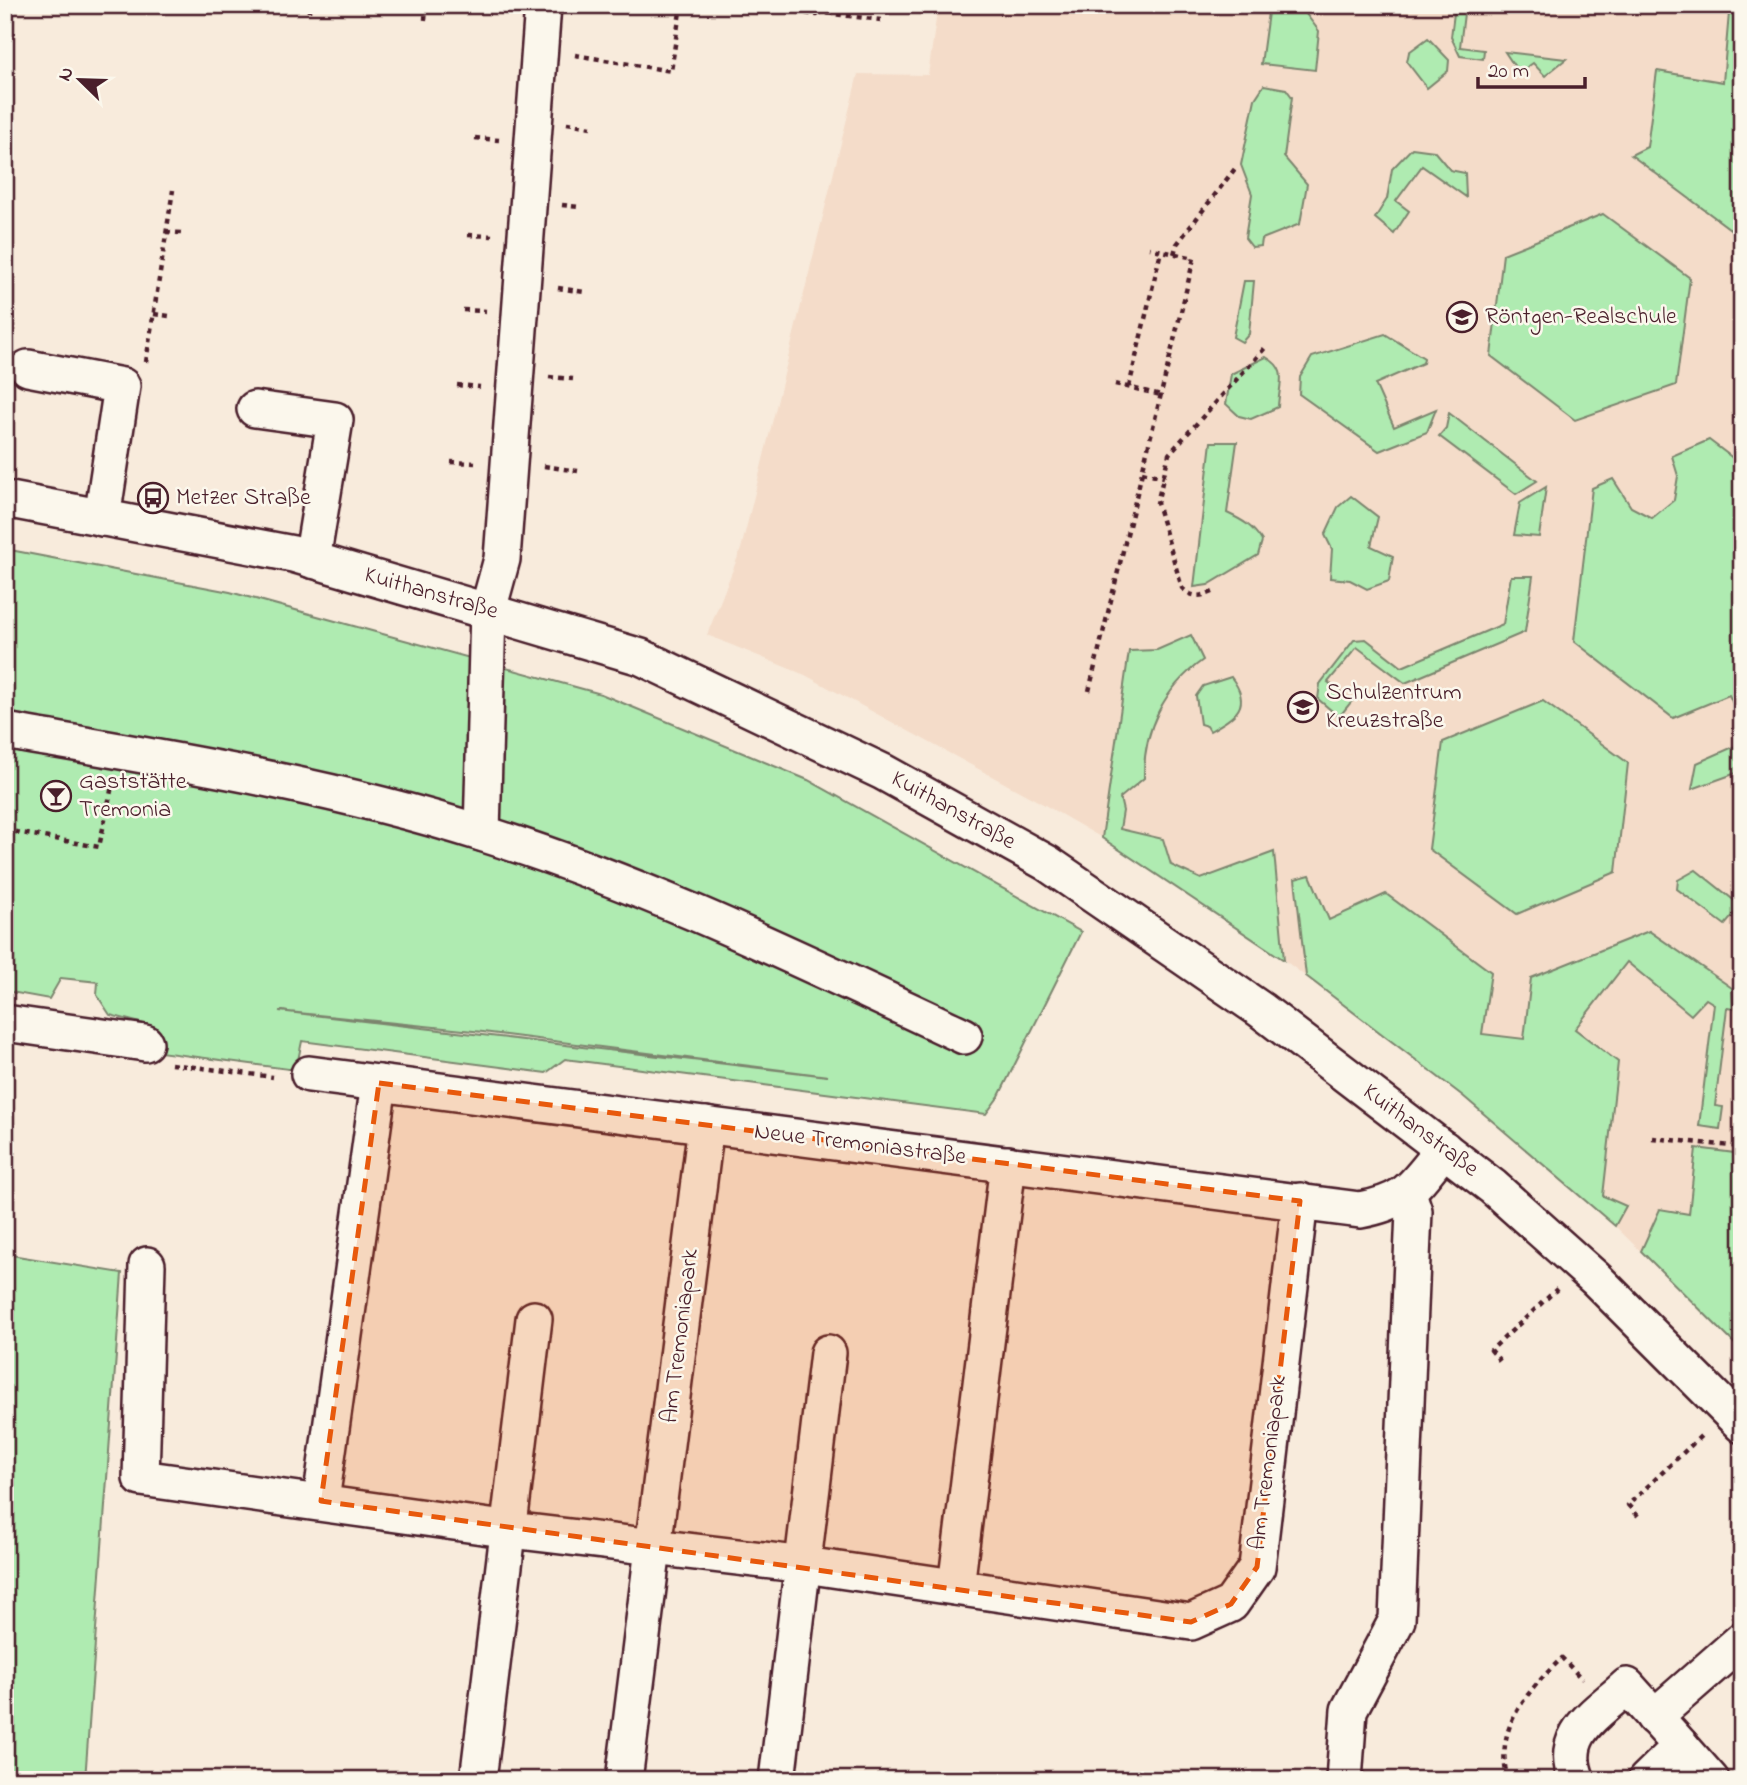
<svg xmlns="http://www.w3.org/2000/svg" width="1747" height="1785" font-family="'Indie Flower',sans-serif">
	<rect width="100%" height="100%" fill="#f8ebdc"/>
	<filter id="ink" filterUnits="userSpaceOnUse"><feTurbulence type="fractalNoise" baseFrequency=".0143" numOctaves="2"/><feDisplacementMap in="SourceGraphic" scale="14" xChannelSelector="R" yChannelSelector="G"/><feConvolveMatrix kernelMatrix="1 2 1 2 8 2 1 2 1" color-interpolation-filters="sRGB"/></filter>
	<g filter="url(#ink)">
		<polygon fill="#f4dcc9" points="938,5 1742,5 1742,1351 1615,1226 1463,1096 1284,960 1102,838 1043,804 805,675 707,635 741,549 858,74 928,75"/>
		<g fill="#afebb1" stroke="#7c856e" stroke-width="2" fill-rule="evenodd">
			<polygon points="1269,5 1299,5 1319,31 1315,70 1261,64"/>
			<polygon points="1455,5 1465,5 1460,47 1484,50 1483,59 1460,56 1451,37"/>
			<polygon points="1676,5 1742,5 1742,232 1737,234 1631,155 1647,147 1657,71 1723,82 1729,13"/>
			<polygon points="1428,38 1449,60 1448,71 1427,88 1407,62 1409,52"/>
			<polygon points="1505,52 1566,59 1545,76 1533,63 1519,73"/>
			<polygon points="1264,85 1286,89 1292,97 1284,157 1307,184 1300,224 1262,239 1261,246 1252,247 1245,238 1252,194 1241,165 1255,99"/>
			<polygon points="1412,148 1434,151 1450,170 1465,173 1466,197 1422,166 1396,201 1409,211 1394,234 1375,218 1387,199 1392,169"/>
			<polygon points="1603,214 1690,278 1676,385 1575,420 1491,356 1503,254"/>
			<polygon points="1244,281 1254,281 1249,334 1242,342 1233,337"/>
			<polygon points="1385,334 1424,358 1423,363 1375,384 1394,427 1436,409 1427,432 1379,451 1299,394 1300,377 1312,357"/>
			<path d="M1266 357C1289 370 1279 383 1278 407L1251 419 1239 416 1226 404 1231 374Z"/>
			<polygon points="1449,413 1537,481 1516,494 1439,436 1446,428"/>
			<polygon points="1709,440 1742,465 1742,723 1729,695 1673,718 1574,641 1592,488 1613,479 1631,507 1652,518 1674,500 1678,476 1672,456"/>
			<path d="M1211 442H1237L1227 513C1242 520 1253 526 1262 541L1258 555 1208 585 1194 587Z"/>
			<polygon points="1546,487 1539,537 1514,535 1520,503"/>
			<polygon points="1351,496 1378,517 1371,546 1393,556 1389,581 1367,589 1350,580 1330,578 1332,549 1325,535 1338,507"/>
			<path d="M5 549 230 592 601 694 808 780 1081 932 999 1096 986 1114 565 1059 546 1073 302 1041 296 1070 152 1051 156 1027 110 1015 97 995 98 982 61 978 49 999 5 991ZM279 1011 483 1032 828 1076H827Z"/>
			<polygon points="1511,576 1533,576 1525,632 1405,683 1357,647 1328,682 1352,701 1339,717 1318,699 1320,684 1354,640 1366,639 1402,667 1503,624"/>
			<path d="M1191 635 1203 660C1164 688 1143 730 1144 778L1120 798 1123 811 1120 829 1163 839 1171 865 1201 879 1274 852 1284 960 1102 838 1129 651 1157 650Z"/>
			<path d="M1231 677C1253 706 1236 716 1210 731L1207 726 1200 724 1196 696 1203 686Z"/>
			<polygon points="1543,701 1628,763 1616,872 1517,914 1429,849 1443,742"/>
			<polygon points="1742,743 1742,771 1692,789 1697,763"/>
			<polygon points="1696,870 1741,906 1725,925 1677,889 1678,880"/>
			<polygon points="1310,875 1329,920 1386,894 1491,972 1482,1034 1524,1039 1531,978 1649,931 1732,988 1733,1009 1727,1008 1715,1106 1723,1107 1720,1129 1699,1126 1714,1004 1706,999 1691,1015 1627,962 1575,1029 1618,1062 1603,1196 1626,1206 1615,1226 1463,1096 1306,976 1295,879"/>
			<polygon points="1696,1148 1742,1154 1742,1351 1641,1251 1660,1209 1689,1214"/>
			<polygon points="5,1254 122,1273 85,1780 5,1780"/>
		</g>
		<g fill="none" stroke-linecap="round" stroke-linejoin="round">
			<g stroke="#4a1f2b" stroke-width="40">
				<g id="minor">
					<polyline points="28,368 122,386 102,518"/>
					<polyline points="255,409 335,420 312,560"/>
					<polyline points="5,499 293,554 641,657 883,772 1047,863 1261,1010 1493,1187 1596,1279 1742,1425"/>
					<path d="M5 731C165 759 326 784 481 833 649 885 805 962 964 1036"/>
					<polyline points="482,833 488,610 502,559 543,5"/>
					<polyline points="5,1023 145,1043"/>
					<path d="M309 1074 1360 1210C1409 1201 1413 1186 1444 1149"/>
					<polyline points="147,1265 141,1478 511,1530 805,1565 1191,1622 1231,1604 1257,1567 1300,1201"/>
					<polyline points="321,1501 379,1083"/>
					<polyline points="956,1587 1008,1164"/>
					<polyline points="1654,1717 1742,1640"/>
					<polyline points="1681,1746 1711,1780"/>
					<polyline points="478,1780 534,1319"/>
					<polyline points="624,1780 706,1125"/>
					<polyline points="777,1780 828,1353"/>
					<polyline points="1344,1780 1349,1710 1397,1620 1414,1211 1408,1193"/>
					<path d="M1577 1780C1557 1734 1597 1714 1627 1686L1681 1746 1646 1780"/>
				</g>
			</g>
			<g stroke="#4a1f2b" stroke-width="4.5" stroke-dasharray="5 5" stroke-linecap="butt">
				<polyline points="781,5 780,9 817,15 818,5"/>
				<polyline points="309,12 309,5"/>
				<polyline points="817,12 881,20"/>
				<polyline points="425,20 426,5"/>
				<polyline points="575,55 671,71 681,5"/>
				<polyline points="567,123 591,127"/>
				<polyline points="475,138 499,140"/>
				<polyline points="562,205 579,207"/>
				<polyline points="166,232 181,233"/>
				<polyline points="468,235 492,236"/>
				<polyline points="1174,254 1177,244 1237,166"/>
				<polyline points="558,288 585,292"/>
				<polyline points="463,310 486,311"/>
				<polyline points="154,314 169,316"/>
				<polyline points="146,362 173,190"/>
				<polyline points="549,377 573,379"/>
				<polyline points="1115,384 1161,395"/>
				<polyline points="457,385 480,387"/>
				<polyline points="1129,387 1161,251"/>
				<polyline points="451,462 475,463"/>
				<polyline points="544,466 578,471"/>
				<polyline points="1142,472 1164,477"/>
				<path d="M1213 592C1200 597 1192 598 1182 588L1157 503 1169 454 1265 348"/>
				<polyline points="1089,691 1194,258 1149,248"/>
				<polyline points="5,830 99,847 112,786"/>
				<polyline points="171,1064 273,1077"/>
				<polyline points="1652,1138 1742,1147"/>
				<polyline points="1500,1361 1491,1350 1557,1289"/>
				<polyline points="1638,1516 1628,1505 1702,1435"/>
				<path d="M1508 1780C1493 1728 1527 1692 1562 1658L1582 1679"/>
			</g>
			<use href="#minor" stroke="#fbf7ec" stroke-width="35"/>
		</g>
	</g>
	<path fill="#e8590c" fill-opacity="0.2" stroke="#e8590c" stroke-width="5" stroke-dasharray="14 9" stroke-linejoin="round" d="M379 1083 1300 1201 1257 1567 1231 1604 1191 1622 321 1501Z"/>
	<defs>
		<g id="school-ring" transform="scale(1.575)"><circle r="9.5" fill="#fbf7ec" stroke="#4a1f2b" stroke-width="1.5"/><path d="M0-5L7-2L0 1L-7-2ZM-4 1L0 2.5L4 1V4Q0 6-4 4Z" fill="#4a1f2b"/></g>
		<g id="bus-ring" transform="scale(1.575)"><circle r="9.5" fill="#fbf7ec" stroke="#4a1f2b" stroke-width="1.5"/><path d="M-5-6H5V4H4V6H2V4H-2V6H-4V4H-5ZM-3.5-4V0h7V-4ZM-3.5 1.2v1.5H-2V1.2ZM2 1.2v1.5H3.5V1.2Z" fill="#4a1f2b"/></g>
		<g id="bar-ring" transform="scale(1.575)"><circle r="9.5" fill="#fbf7ec" stroke="#4a1f2b" stroke-width="1.5"/><path d="M-6-5H6L.8 .8V4.5H3.5V6h-7V4.5H-.8V.8Z" fill="#4a1f2b"/></g>
	</defs>
	<g fill-rule="evenodd">
		<use href="#school-ring" x="1462" y="317"/>
		<use href="#bus-ring" x="153" y="498"/>
		<use href="#school-ring" x="1303" y="707"/>
		<use href="#bar-ring" x="56" y="796"/>
	</g>
	<g text-anchor="middle" dominant-baseline="central" stroke-width="5" stroke-linejoin="round" paint-order="stroke">
		<g font-size="24" fill="#4a1f2b" stroke="#fbf7ec" text-anchor="start">
			<text x="1485" y="317">Röntgen-Realschule</text>
			<text x="176" y="498">Metzer Straße</text>
			<text x="1326" y="693">Schulzentrum<tspan x="1326" dy="28">Kreuzstraße</tspan></text>
			<text x="79" y="782">Gaststätte<tspan x="79" dy="28">Tremonia</tspan></text>
		</g>
		<g font-size="24" fill="#4a1f2b" stroke="#fbf7ec">
			<text transform="translate(431 594) rotate(16)">Kuithanstraße</text>
			<text transform="translate(953 811) rotate(29)">Kuithanstraße</text>
			<text transform="translate(1420 1131) rotate(37)">Kuithanstraße</text>
			<text transform="translate(860 1145) rotate(7)">Neue Tremoniastraße</text>
			<text transform="translate(681 1336) rotate(-83)">Am Tremoniapark</text>
			<text transform="translate(1269 1463) rotate(-83)">Am Tremoniapark</text>
		</g>
	</g>
	<rect width="1747" height="1785" fill="none" stroke="#fbf7ec" stroke-width="28"/>
	<rect x="14" y="14" width="1719" height="1757" fill="none" stroke="#4a1f2b" stroke-width="2.5" filter="url(#ink)"/>
	<g transform="translate(80 80) rotate(293)" stroke="#fbf7ec" stroke-width="5" paint-order="stroke">
	<path d="M0-5L12 26L0 18L-12 26Z" fill="#4a1f2b"/>
	<text y="-10" font-size="19" font-weight="bold" text-anchor="middle" fill="#4a1f2b">N</text>
	</g>
	<path d="M1478 77v10h107v-10" fill="none" stroke="#4a1f2b" stroke-width="3.5"/>
	<text x="1488" y="77" font-size="21" fill="#4a1f2b" stroke="#fbf7ec" stroke-width="5" paint-order="stroke">20 m</text>
</svg>
